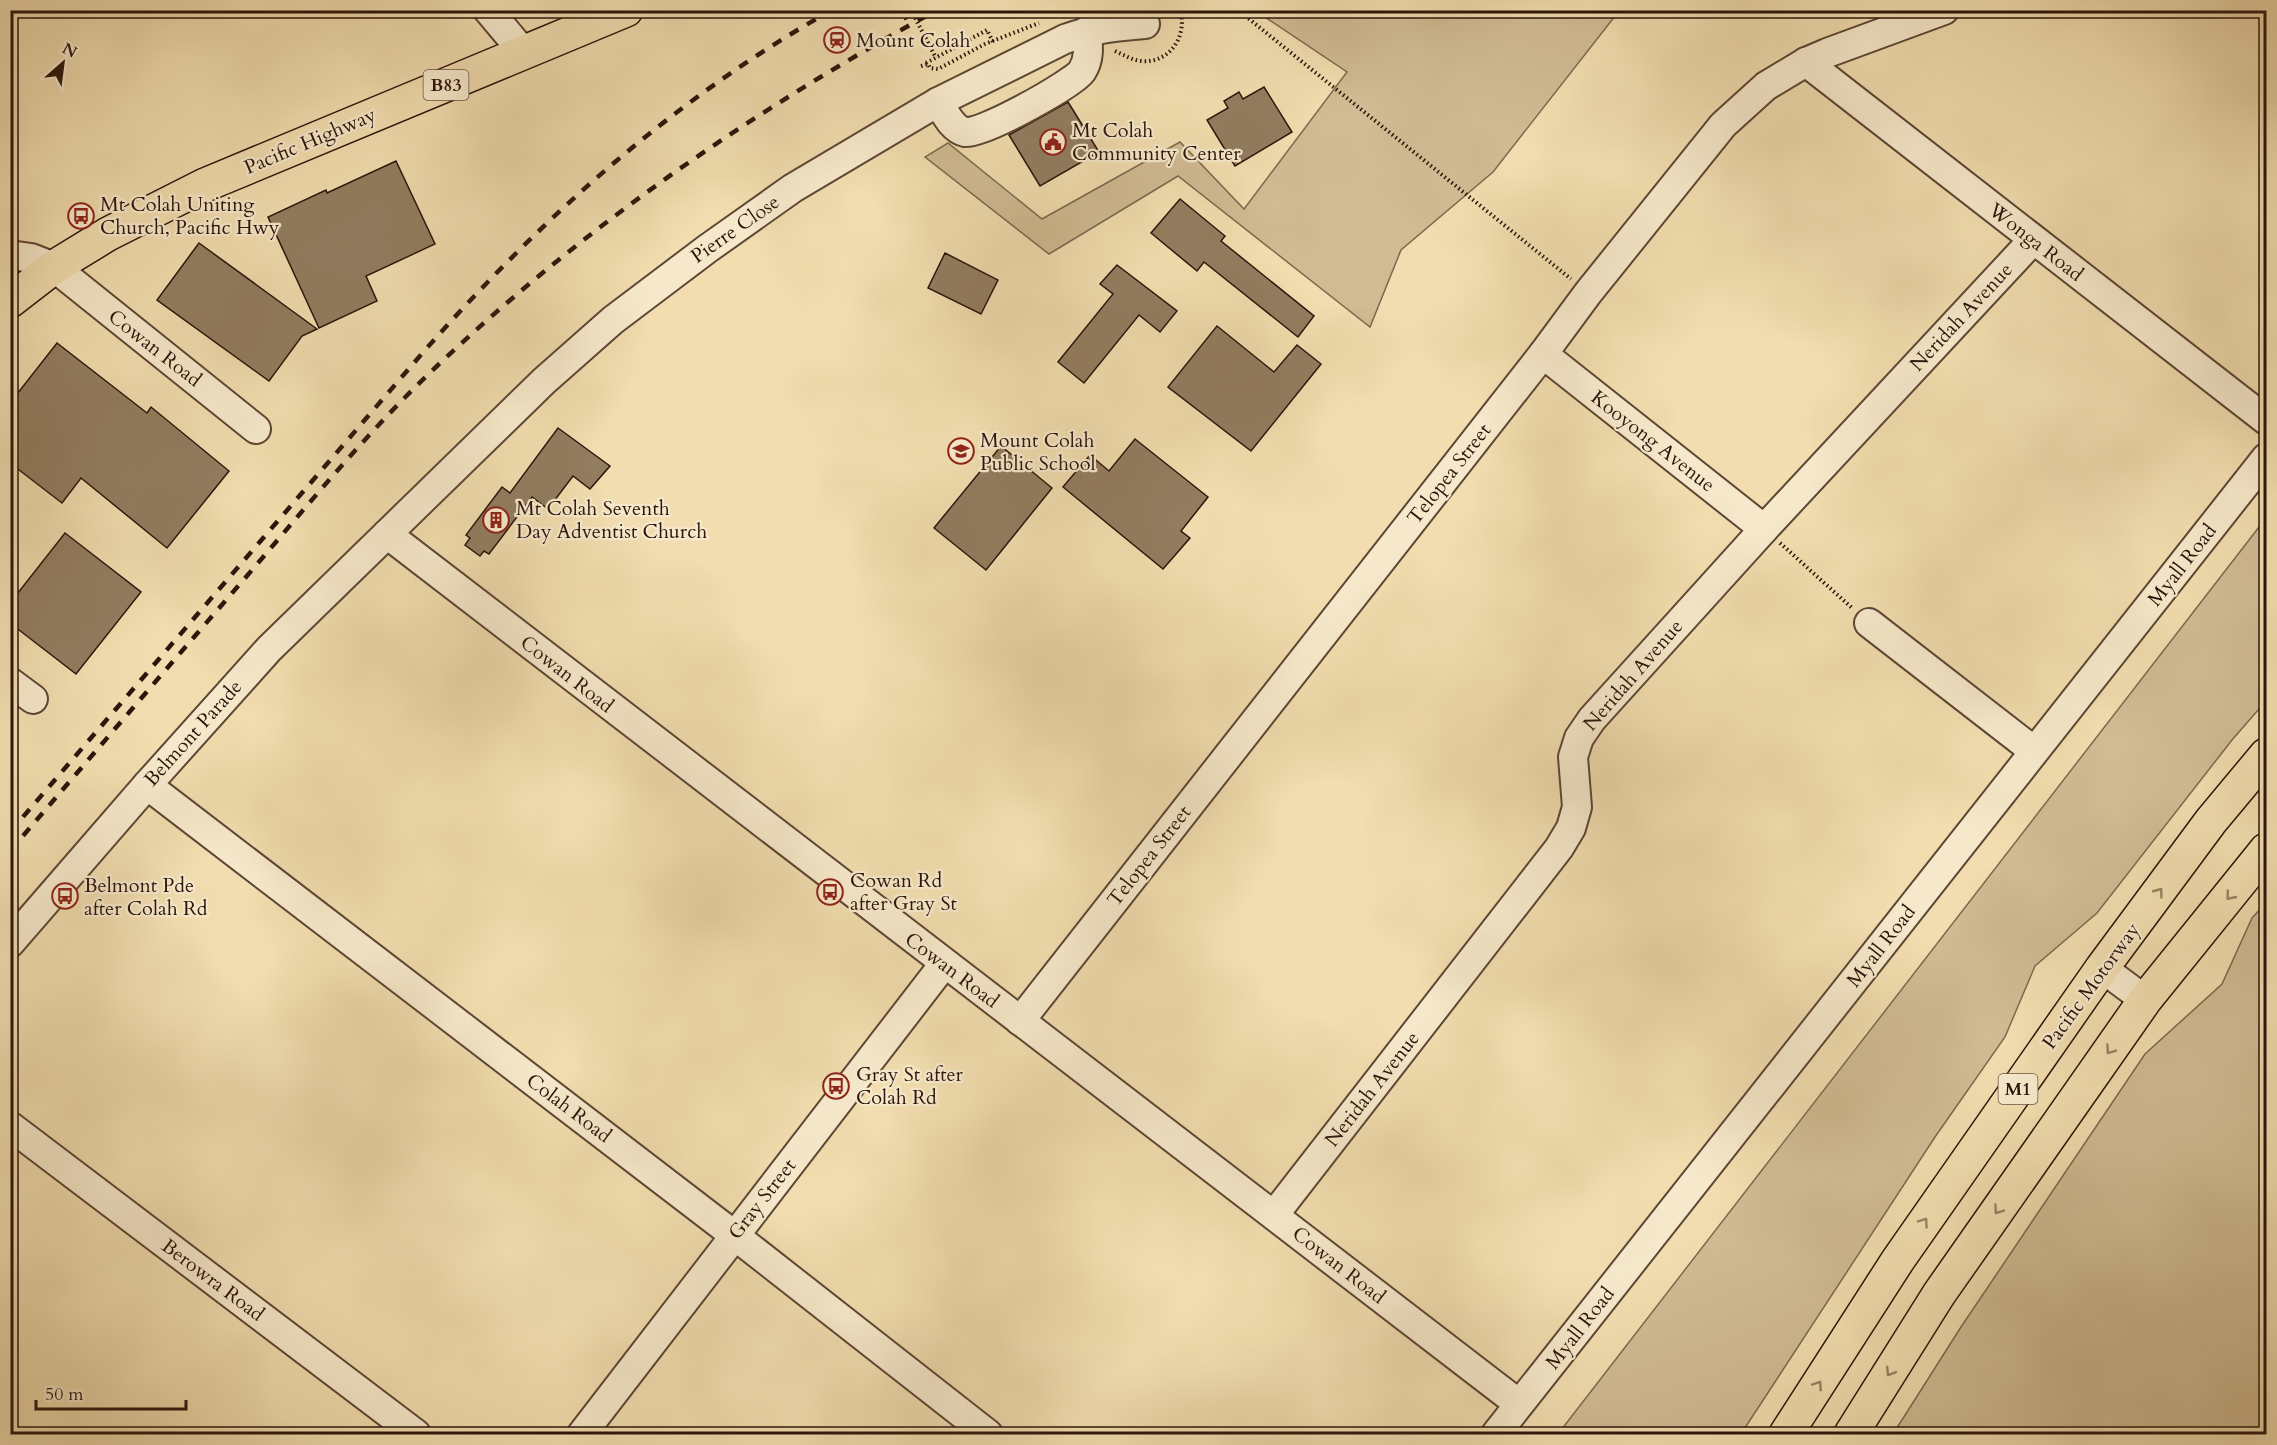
<svg xmlns="http://www.w3.org/2000/svg" width="2277" height="1445" font-family="Cardo,serif">
	<rect width="100%" height="100%" fill="#f1ddaf"/>
	<filter id="stains"><feTurbulence type="fractalNoise" baseFrequency=".00333" numOctaves="4"/><feColorMatrix values="0 0 0 0 .2 0 0 0 0 .09 0 0 0 0 .02 0 0 0 .5 -.17"/></filter>
	<radialGradient id="worn" r=".72"><stop offset=".6" stop-color="#630" stop-opacity="0"/><stop offset="1" stop-color="#630" stop-opacity=".3"/></radialGradient>
	<g fill="#d0bb93" stroke="#7e684f" stroke-width="1.5">
		<polygon points="1256,11 1619,11 1493,172 1401,250 1370,327 1178,176 1049,254 925,157 948,143 1042,219 1180,142 1244,209 1347,72"/>
		<polygon points="2266,518 2266,701 2232,740 2097,913 2035,966 2005,1037 1935,1137 1741,1434 1558,1434"/>
		<polygon points="2266,903 2266,1434 1893,1434 1961,1327 2145,1054 2222,984 2252,918"/>
	</g>
	<g fill="#927d60" stroke="#2c140b" stroke-width="1.5">
		<polygon points="1264,87 1292,132 1235,166 1207,120 1228,108 1224,101 1239,92 1243,99"/>
		<polygon points="1068,102 1099,152 1040,186 1009,135"/>
		<polygon points="396,161 435,244 366,276 377,301 319,328 268,217 326,190 327,193"/>
		<polygon points="1180,199 1225,236 1221,241 1314,316 1298,337 1204,262 1197,271 1151,233"/>
		<polygon points="199,243 317,329 302,336 269,381 157,300"/>
		<polygon points="945,253 998,280 981,314 928,288"/>
		<polygon points="1117,265 1177,311 1160,332 1139,315 1084,383 1058,362 1113,294 1100,284"/>
		<polygon points="1217,326 1274,372 1297,345 1321,364 1251,451 1168,387"/>
		<polygon points="57,343 147,413 151,407 229,471 167,548 81,478 62,503 10,463 10,403"/>
		<polygon points="558,428 610,466 590,489 573,476 548,509 532,497 489,554 484,551 480,556 465,545 470,538 466,535 502,487 510,493"/>
		<polygon points="1135,439 1208,497 1181,531 1190,538 1163,569 1063,487 1090,455 1109,471"/>
		<polygon points="1001,446 1052,488 986,570 934,528"/>
		<polygon points="65,533 141,592 76,674 10,623 10,603"/>
	</g>
	<g fill="none" stroke-linecap="round" stroke-linejoin="round">
		<g stroke="#5d4634" stroke-width="32">
			<g id="minor">
				<polyline points="488,10 524,53"/>
				<polyline points="1806,62 2266,420"/>
				<path d="M938 102C945 113 952 129 965 132 979 136 1073 84 1082 71 1090 59 1088 45 1087 31"/>
				<polyline points="10,255 31,258 54,267 256,429"/>
				<polyline points="1543,354 1764,529"/>
				<polyline points="387,534 1519,1404"/>
				<polyline points="1869,623 2034,751"/>
				<polyline points="10,682 33,699"/>
				<polyline points="147,785 734,1235 988,1434"/>
				<path d="M10 943 147 785 269 649 544 381 613 320 707 249 793 188 938 102 1065 39C1092 29 1117 26 1145 24"/>
				<polyline points="2102,968 2145,1000"/>
				<polyline points="1020,1021 1543,354 1588,293 1723,125 1766,86 1806,62 1827,53 1944,10"/>
				<polyline points="10,1126 416,1434"/>
				<polyline points="1274,1215 1559,848 1571,828 1577,807 1573,757 1579,738 1592,719 1764,529 2033,240"/>
				<polyline points="582,1434 944,964"/>
				<polyline points="1496,1434 2266,458"/>
			</g>
		</g>
		<g stroke="#2c140b" stroke-width="36">
			<polyline id="major" points="10,301 54,267 108,234 205,185 626,10"/>
		</g>
		<g stroke="#2c140b" stroke-width="36">
			<g id="highway">
				<polyline points="1786,1434 1898,1260 2102,968 2211,821 2266,755"/>
				<polyline points="1851,1434 1939,1294 2145,1000 2266,850"/>
			</g>
		</g>
		<g stroke="#2c140b" stroke-width="4" stroke-dasharray="1.5 3" stroke-linecap="butt">
			<polyline points="902,10 907,21"/>
			<polyline points="1238,10 1571,279"/>
			<path d="M1115 51C1124 55 1132 60 1141 61 1170 64 1188 35 1180 10"/>
			<polyline points="926,63 987,30 993,42"/>
			<polyline points="921,66 928,64 930,68 938,69 985,44 1039,23"/>
			<polyline points="1780,543 1852,608"/>
		</g>
		<use href="#minor" stroke="#f6e9cb" stroke-width="28"/>
		<use href="#major" stroke="#f1ddaf" stroke-width="33"/>
		<use href="#highway" stroke="#f1ddaf" stroke-width="33"/>
		<g stroke="#2c140b" stroke-width="4.5" stroke-dasharray="10 10" stroke-linecap="butt">
			<path d="M10 832 419 357C538 221 673 99 832 10"/>
			<path d="M10 851C89 759 167 668 246 577 308 505 368 431 437 366 587 224 756 109 937 10"/>
		</g>
		<polyline stroke="#2c140b" stroke-width="4" stroke-dasharray="1.5 3" stroke-linecap="butt" points="911,10 936,58"/>
	</g>
	<defs><path id="oneway-chevron" d="M-2-3.5L2.5 0L-2 3.5" fill="none" stroke-width="1.6" stroke-linecap="round" stroke-linejoin="round" transform="scale(1.5)"/></defs>
	<g stroke="#988365">
		<use href="#oneway-chevron" transform="translate(2159 892) rotate(-53)"/>
		<use href="#oneway-chevron" transform="translate(2230 896) rotate(129)"/>
		<use href="#oneway-chevron" transform="translate(2110 1050) rotate(125)"/>
		<use href="#oneway-chevron" transform="translate(1998 1210) rotate(125)"/>
		<use href="#oneway-chevron" transform="translate(1924 1222) rotate(-55)"/>
		<use href="#oneway-chevron" transform="translate(1890 1372) rotate(122)"/>
		<use href="#oneway-chevron" transform="translate(1818 1385) rotate(-57)"/>
	</g>
	<defs>
		<g id="station-ring" transform="scale(1.35)"><circle r="9.5" fill="#f6e9cb" stroke="#8f2418" stroke-width="1.5"/><path d="M-3-6H3Q5-6 5-4V2Q5 4 3 4L4.5 6H3L1.5 4h-3L-3 6H-4.5L-3 4Q-5 4-5 2V-4Q-5-6-3-6ZM-3.5-4v3h7v-3ZM-3.5 1v1.5H-2V1ZM2 1v1.5H3.5V1Z" fill="#8f2418"/></g>
		<g id="civic-ring" transform="scale(1.35)"><circle r="9.5" fill="#f6e9cb" stroke="#8f2418" stroke-width="1.5"/><path d="M-.6-6.5H3V-4.5H.6V-3L4-1V1h2V6H-6V1h2V-1L-.6-3ZM-1.2 2.5V6h2.4V2.5Z" fill="#8f2418"/></g>
		<g id="bus-ring" transform="scale(1.35)"><circle r="9.5" fill="#f6e9cb" stroke="#8f2418" stroke-width="1.5"/><path d="M-5-6H5V4H4V6H2V4H-2V6H-4V4H-5ZM-3.5-4V0h7V-4ZM-3.5 1.2v1.5H-2V1.2ZM2 1.2v1.5H3.5V1.2Z" fill="#8f2418"/></g>
		<g id="school-ring" transform="scale(1.35)"><circle r="9.5" fill="#f6e9cb" stroke="#8f2418" stroke-width="1.5"/><path d="M0-5L7-2L0 1L-7-2ZM-4 1L0 2.5L4 1V4Q0 6-4 4Z" fill="#8f2418"/></g>
		<g id="building-ring" transform="scale(1.35)"><circle r="9.5" fill="#f6e9cb" stroke="#8f2418" stroke-width="1.5"/><path d="M-4-6H4V6H1V3H-1V6H-4ZM-2.5-4.3h1.7v1.8h-1.7ZM.8-4.3h1.7v1.8H.8ZM-2.5-1h1.7V.8h-1.7ZM.8-1h1.7V.8H.8Z" fill="#8f2418"/></g>
	</defs>
	<g fill-rule="evenodd">
		<use href="#station-ring" x="837" y="40"/>
		<use href="#civic-ring" x="1053" y="142"/>
		<use href="#bus-ring" x="81" y="216"/>
		<use href="#school-ring" x="961" y="451"/>
		<use href="#building-ring" x="496" y="520"/>
		<use href="#bus-ring" x="830" y="892"/>
		<use href="#bus-ring" x="65" y="896"/>
		<use href="#bus-ring" x="836" y="1086"/>
	</g>
	<g text-anchor="middle" dominant-baseline="central" stroke-width="4.5" stroke-linejoin="round" paint-order="stroke">
		<g fill="#f6e9cb" stroke="#695445" stroke-width="1.5">
			<rect x="423.5" y="70" width="45" height="30" rx="4.5"/>
			<rect x="1998.5" y="1074" width="39" height="30" rx="4.5"/>
		</g>
		<g font-size="18" font-weight="bold" fill="#2c140b">
			<text x="446" y="85">B83</text>
			<text x="2018" y="1089">M1</text>
		</g>
		<g font-size="20" fill="#2c140b" stroke="#f6e9cb" text-anchor="start">
			<text x="856" y="40">Mount Colah</text>
			<text x="1072" y="130">Mt Colah<tspan x="1072" dy="23">Community Center</tspan></text>
			<text x="100" y="204">Mt Colah Uniting<tspan x="100" dy="23">Church, Pacific Hwy</tspan></text>
			<text x="980" y="440">Mount Colah<tspan x="980" dy="23">Public School</tspan></text>
			<text x="516" y="508">Mt Colah Seventh<tspan x="516" dy="23">Day Adventist Church</tspan></text>
			<text x="850" y="880">Cowan Rd<tspan x="850" dy="23">after Gray St</tspan></text>
			<text x="84" y="885">Belmont Pde<tspan x="84" dy="23">after Colah Rd</tspan></text>
			<text x="856" y="1074">Gray St after<tspan x="856" dy="23">Colah Rd</tspan></text>
		</g>
		<g font-size="20" fill="#2c140b" stroke="#f6e9cb">
			<text transform="translate(310 141) rotate(-23)">Pacific Highway</text>
			<text transform="translate(735 229) rotate(-35)">Pierre Close</text>
			<text transform="translate(2036 242) rotate(38)">Wonga Road</text>
			<text transform="translate(1961 317) rotate(-47)">Neridah Avenue</text>
			<text transform="translate(155 348) rotate(38)">Cowan Road</text>
			<text transform="translate(1653 441) rotate(38)">Kooyong Avenue</text>
			<text transform="translate(1449 474) rotate(-52)">Telopea Street</text>
			<text transform="translate(2182 565) rotate(-52)">Myall Road</text>
			<text transform="translate(567 674) rotate(38)">Cowan Road</text>
			<text transform="translate(1633 675) rotate(-49)">Neridah Avenue</text>
			<text transform="translate(193 733) rotate(-48)">Belmont Parade</text>
			<text transform="translate(1149 856) rotate(-52)">Telopea Street</text>
			<text transform="translate(1881 946) rotate(-52)">Myall Road</text>
			<text transform="translate(952 970) rotate(37)">Cowan Road</text>
			<text transform="translate(2091 986) rotate(-54)">Pacific Motorway</text>
			<text transform="translate(1372 1089) rotate(-52)">Neridah Avenue</text>
			<text transform="translate(569 1108) rotate(37)">Colah Road</text>
			<text transform="translate(762 1199) rotate(-52)">Gray Street</text>
			<text transform="translate(1339 1265) rotate(38)">Cowan Road</text>
			<text transform="translate(213 1280) rotate(37)">Berowra Road</text>
			<text transform="translate(1580 1328) rotate(-52)">Myall Road</text>
		</g>
	</g>
	<rect width="2277" height="1445" fill="none" stroke="#f1ddaf" stroke-width="36"/>
	<rect x="12" y="12" width="2253" height="1421" fill="none" stroke="#2c140b" stroke-width="3"/>
	<rect x="18" y="18" width="2241" height="1409" fill="none" stroke="#2c140b" stroke-width="1.5"/>
	<g transform="translate(63 63) rotate(28)" stroke="#f6e9cb" stroke-width="4.5" paint-order="stroke">
	<path d="M0-4.5L10 22L0 15L-10 22Z" fill="#2c140b"/>
	<text y="-9" font-size="16" font-weight="bold" text-anchor="middle" fill="#2c140b">N</text>
	</g>
	<path d="M36 1400v9h150v-9" fill="none" stroke="#2c140b" stroke-width="3"/>
	<text x="45" y="1400" font-size="18" fill="#2c140b" stroke="#f6e9cb" stroke-width="4.5" paint-order="stroke">50 m</text>
	<rect width="100%" height="100%" filter="url(#stains)"/>
	<rect width="100%" height="100%" fill="url(#worn)"/>
</svg>
